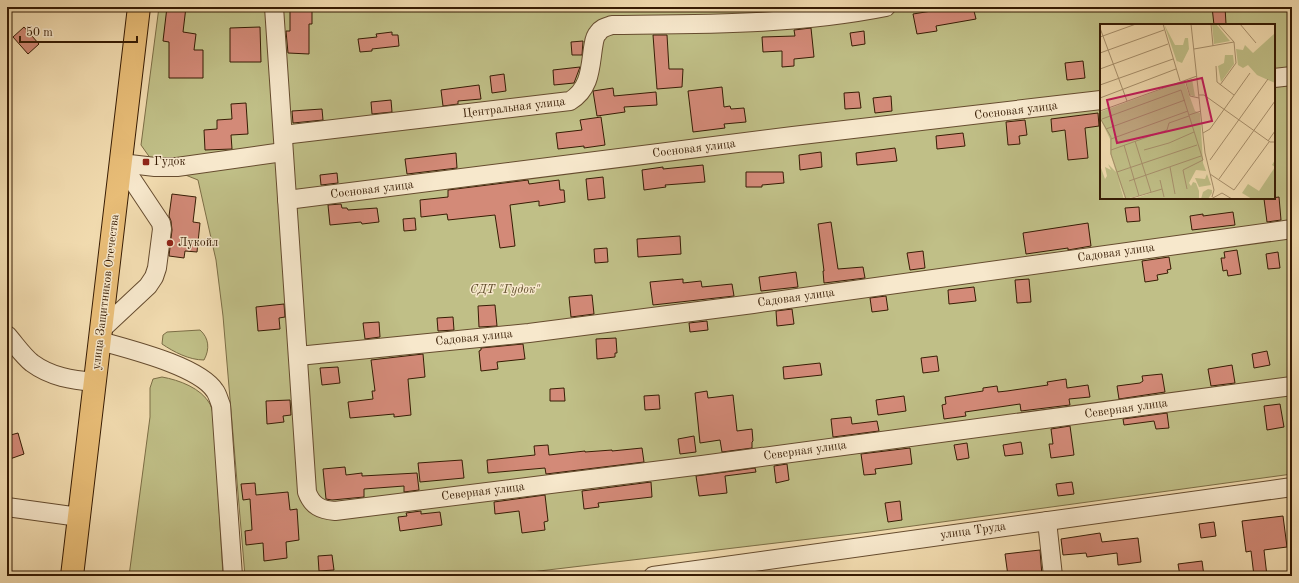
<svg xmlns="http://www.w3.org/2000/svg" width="1299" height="583" font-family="'Old Standard TT',serif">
	<rect width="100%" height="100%" fill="#f2dcb0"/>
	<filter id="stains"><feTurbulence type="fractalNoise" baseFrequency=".005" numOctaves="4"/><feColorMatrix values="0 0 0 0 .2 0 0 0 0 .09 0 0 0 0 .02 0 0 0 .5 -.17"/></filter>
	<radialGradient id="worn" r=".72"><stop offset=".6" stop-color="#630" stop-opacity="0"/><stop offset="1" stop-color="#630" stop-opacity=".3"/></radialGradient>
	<g fill="#c0bf87" stroke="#7c6e46" fill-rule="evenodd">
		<path d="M159 7H1292V474L869 532 497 576H245L223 316 216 260 198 180 153 162 141 145ZM1101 25H1274V198H1101Z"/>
		<path d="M200 330C209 338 210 349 204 360 189 360 174 352 162 344L163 335 167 332Z"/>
		<path d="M162 377C179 380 201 388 210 404 212 408 213 414 214 419L223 576H129L150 417V388L153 379Z"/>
	</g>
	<g fill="#d38a78" stroke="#371c04">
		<polygon points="167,7 186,7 183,32 196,34 194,50 203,50 203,78 169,78 169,42 163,41"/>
		<polygon points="290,7 312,7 312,24 309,24 309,54 288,53 286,31 290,31"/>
		<polygon points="950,7 973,7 976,19 936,26 937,31 917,34 913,14 950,8"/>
		<polygon points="1212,7 1225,7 1226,24 1214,25"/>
		<polygon points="24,27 39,44 28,54 13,37"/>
		<polygon points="260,27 261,62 230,62 230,28"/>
		<polygon points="811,28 814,57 794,59 794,66 782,67 782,51 763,52 762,37 795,36 794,30"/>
		<polygon points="864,31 865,44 852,46 850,33"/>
		<polygon points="392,32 392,35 398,35 399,46 372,49 372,51 360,52 358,39 377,37 376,34"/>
		<polygon points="653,35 667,35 669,69 683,69 682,87 657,89"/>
		<polygon points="583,41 582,55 572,55 571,42"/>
		<polygon points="1083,61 1085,78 1067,80 1065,63"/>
		<polygon points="580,67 574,83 554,85 553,70"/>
		<polygon points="504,74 506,91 492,93 490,76"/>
		<polygon points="479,85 481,99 458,101 458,104 443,106 441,90"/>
		<polygon points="722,87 724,107 730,106 731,109 744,108 746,122 724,124 725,128 693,132 688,91"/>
		<polygon points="613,88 614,96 656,92 657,105 624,107 625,112 597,116 593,91"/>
		<polygon points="859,92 861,108 845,109 844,93"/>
		<polygon points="891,96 892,111 875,113 873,98"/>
		<polygon points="391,100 392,112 372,114 371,102"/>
		<polygon points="246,103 248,134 231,135 232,149 205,150 204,130 217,129 217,120 232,119 231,104"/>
		<polygon points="322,109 323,120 293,123 292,111"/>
		<polygon points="1098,113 1099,126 1085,128 1088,158 1068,160 1065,130 1052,132 1051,119"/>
		<polygon points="601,117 605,145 584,148 584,146 558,149 556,133 582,130 580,120"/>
		<polygon points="1025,120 1027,135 1019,136 1020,144 1008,145 1006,122"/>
		<polygon points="963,133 965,146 937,149 936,136"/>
		<polygon points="895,148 897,161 857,165 856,153"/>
		<polygon points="821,152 822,167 800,170 799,155"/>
		<polygon points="456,153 457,168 407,174 405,159"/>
		<polygon points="703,165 705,182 665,185 666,187 644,190 642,170 663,167 663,169"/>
		<polygon points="746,172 783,172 784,183 762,185 762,187 746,187"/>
		<polygon points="337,173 338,183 321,185 320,175"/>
		<polygon points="603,177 605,198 588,200 586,179"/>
		<polygon points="528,180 529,184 559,180 560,190 564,190 565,202 539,206 539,201 510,205 515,246 500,248 495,215 448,220 447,214 421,217 420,200 448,197 448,190"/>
		<polygon points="172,194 196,197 193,222 200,223 197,252 185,251 184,258 169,256 172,230 171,221 169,216"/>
		<polygon points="1279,197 1281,220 1267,222 1264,199"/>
		<polygon points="341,204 342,208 347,208 348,210 377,208 379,222 362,224 361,222 330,225 328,205"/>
		<polygon points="1139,207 1140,221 1127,222 1125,208"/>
		<polygon points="1233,212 1235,225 1192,230 1190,216 1203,214 1203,216"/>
		<polygon points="415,218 416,230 404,231 403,219"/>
		<polygon points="831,222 838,269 863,267 865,278 824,283 823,271 824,271 818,224"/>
		<polygon points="1088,223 1091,246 1068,250 1068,248 1026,254 1023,233"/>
		<polygon points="680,236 681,254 638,257 637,239"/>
		<polygon points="607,248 608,262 595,263 594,249"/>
		<polygon points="1237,250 1241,274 1228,276 1227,270 1223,271 1221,258 1225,258 1224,252"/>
		<polygon points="923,251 925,268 910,270 907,253"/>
		<polygon points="1278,252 1280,268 1268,269 1266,254"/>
		<polygon points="1169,257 1171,269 1167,270 1168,273 1157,275 1158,280 1145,282 1142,261"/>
		<polygon points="796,272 798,287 761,291 759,277"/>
		<polygon points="683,279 683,283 701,281 702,287 732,284 734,296 653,305 650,282"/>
		<polygon points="1029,279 1031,302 1017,303 1015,280"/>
		<polygon points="974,287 976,301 949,304 948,290"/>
		<polygon points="592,295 594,314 571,317 569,297"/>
		<polygon points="886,296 888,310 872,312 870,298"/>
		<polygon points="284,304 285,317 279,318 280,329 258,331 256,307"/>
		<polygon points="495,305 497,326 479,327 478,306"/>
		<polygon points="792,309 794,324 777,326 776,311"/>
		<polygon points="453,317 454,330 438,331 437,318"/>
		<polygon points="707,321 708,330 690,332 689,323"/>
		<polygon points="379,322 380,337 365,339 363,323"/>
		<polygon points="616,338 617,353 615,353 615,357 597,359 596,339"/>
		<polygon points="523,344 525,359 497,362 498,369 481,371 479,351 481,350 481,348"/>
		<polygon points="1267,351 1270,365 1254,368 1252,354"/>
		<polygon points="423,354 425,377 408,379 411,415 394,417 394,414 350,418 348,402 373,399 372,391 375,391 371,360"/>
		<polygon points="937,356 939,371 923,373 921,358"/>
		<polygon points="820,363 822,375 784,379 783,367"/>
		<polygon points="1232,365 1235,383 1211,386 1208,369"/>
		<polygon points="338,367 340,383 322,385 320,368"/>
		<polygon points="1162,374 1165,392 1119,399 1117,386 1140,383 1143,381 1142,376"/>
		<polygon points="1066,379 1067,388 1088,385 1090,397 1069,399 1070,405 1021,411 1020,404 965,412 966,416 944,419 942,405 946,404 945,397 983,391 983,388 997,386 998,392 1007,391 1048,385 1047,382"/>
		<polygon points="564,388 565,401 550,401 550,389"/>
		<polygon points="707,391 708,398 733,395 737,431 752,429 753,441 752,442 752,448 722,452 720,440 700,443 695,393"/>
		<polygon points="659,395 660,409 645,410 644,396"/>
		<polygon points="904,396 906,411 878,415 876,400"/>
		<polygon points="290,400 291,415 283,416 284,422 267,424 266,401"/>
		<polygon points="1280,404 1284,427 1267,430 1264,406"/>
		<polygon points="1167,413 1169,428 1156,429 1154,421 1124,425 1123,419"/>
		<polygon points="851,417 852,424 877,421 879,431 833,437 831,419"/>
		<polygon points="1070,426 1074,455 1051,458 1049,444 1053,444 1051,429"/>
		<polygon points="18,433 24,454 7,460 7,436"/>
		<polygon points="694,436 696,452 680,454 678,439"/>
		<polygon points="1021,442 1023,454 1005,456 1003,445"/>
		<polygon points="967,443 969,458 957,460 954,445"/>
		<polygon points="548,445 549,455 585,451 585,452 612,450 612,451 642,448 644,462 546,474 545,468 488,473 487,460 535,455 534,446"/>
		<polygon points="910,448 912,464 875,469 876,474 864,475 861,454"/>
		<polygon points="462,460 464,478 420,482 418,463"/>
		<polygon points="787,464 789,480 776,483 774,466"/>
		<polygon points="345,467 346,475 362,473 362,476 417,473 419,490 404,492 404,486 364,489 364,497 332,500 326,499 323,469"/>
		<polygon points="755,468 756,472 725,476 727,493 699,496 696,476"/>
		<polygon points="651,482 652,497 598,503 599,507 584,509 582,491"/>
		<polygon points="1072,482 1074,494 1058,496 1056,484"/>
		<polygon points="255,483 256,495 288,492 290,510 297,509 299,540 286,542 287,558 264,561 263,543 246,545 245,531 252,530 250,499 243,500 241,484"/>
		<polygon points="545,495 548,521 544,522 545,530 522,533 519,511 495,514 494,502"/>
		<polygon points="900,501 902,520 888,522 885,503"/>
		<polygon points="421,511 421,514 440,512 442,525 400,531 398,517 407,516 406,513"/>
		<polygon points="1283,516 1287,547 1264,550 1267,576 1254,576 1251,551 1246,552 1242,521"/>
		<polygon points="1214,522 1216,536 1201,538 1199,524"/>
		<polygon points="1100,533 1102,542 1138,538 1141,562 1118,565 1117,553 1087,557 1086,553 1063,555 1061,539"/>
		<polygon points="1040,550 1042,576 1008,576 1005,554"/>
		<polygon points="332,555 334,570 319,571 318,556"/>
		<polygon points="1202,561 1204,576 1180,576 1178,564"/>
	</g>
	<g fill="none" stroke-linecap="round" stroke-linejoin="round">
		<g stroke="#664c2f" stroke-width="20">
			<g id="minor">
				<path d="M274 7 307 492C312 506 321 510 335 511L702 465 1292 386"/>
				<polyline points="1274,78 1292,76"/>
				<path d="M283 135 570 101C590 89 590 69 593 48 594 43 594 37 598 33 601 28 606 27 612 25 703 24 796 25 886 7"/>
				<polyline points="121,163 155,167 177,167 283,152"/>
				<polyline points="287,200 793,136 1101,100"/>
				<polyline points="101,330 148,286 154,277 157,268 162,229 161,223 121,163"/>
				<path d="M7 335C15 344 23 356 32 363 51 377 72 380 95 382"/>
				<path d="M100 341C128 349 199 366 215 391 218 395 219 401 221 405L233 576"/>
				<polyline points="298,356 529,333 753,304 1292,229"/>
				<polyline points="7,507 79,517"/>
				<polyline points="1047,521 1053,576"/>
				<polyline points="653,576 1292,487"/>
			</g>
		</g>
		<g stroke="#371c04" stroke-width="24">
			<polyline id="major" points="72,576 139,7"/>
		</g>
		<use href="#minor" stroke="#f7e8cc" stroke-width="18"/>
		<use href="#major" stroke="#e9be78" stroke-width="22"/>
	</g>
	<g fill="#8f2418" stroke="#f7e8cc" stroke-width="1.5">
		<rect x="142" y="158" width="8" height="8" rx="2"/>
		<circle cx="170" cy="243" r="4"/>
	</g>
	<g text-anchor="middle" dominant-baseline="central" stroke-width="3" stroke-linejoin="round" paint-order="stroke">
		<g font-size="12" fill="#371c04" stroke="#f7e8cc">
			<text transform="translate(514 108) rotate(-7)">Центральная улица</text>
			<text transform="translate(1016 111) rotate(-7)">Сосновая улица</text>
			<text transform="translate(694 149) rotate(-7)">Сосновая улица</text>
			<text transform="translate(372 190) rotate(-7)">Сосновая улица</text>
			<text transform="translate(1116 253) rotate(-8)">Садовая улица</text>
			<text transform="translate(106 292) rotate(-83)">улица Защитников Отечества</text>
			<text transform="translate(796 298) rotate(-8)">Садовая улица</text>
			<text transform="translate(474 338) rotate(-6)">Садовая улица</text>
			<text transform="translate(1126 409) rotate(-8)">Северная улица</text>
			<text transform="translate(805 451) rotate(-8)">Северная улица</text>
			<text transform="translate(483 492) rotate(-7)">Северная улица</text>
			<text transform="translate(973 531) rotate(-8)">улица Труда</text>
		</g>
		<g font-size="12" fill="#371c04" stroke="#f7e8cc" text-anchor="start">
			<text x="154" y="162">Гудок</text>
			<text x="178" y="243">Лукойл</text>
		</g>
		<g font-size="12" font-style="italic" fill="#604d2b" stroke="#f7e8cc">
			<text x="505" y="290">СДТ "Гудок"</text>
		</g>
	</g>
	<g transform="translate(1100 24)">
		<rect width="175" height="175" fill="#f2dcb0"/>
		<path d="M64 0 75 21H83L85 14H88L89 25 82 39 77 37 78 41ZM112 0H116L130 17 114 20ZM175 4V59L157 51 148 41 143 44 138 41 136 25 143 26 145 21 153 29 174 10ZM125 31H133L134 40 121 58 118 42 124 39ZM92 55 95 72H93L90 71 86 57ZM84 57 95 87 100 89 103 139 106 147 96 146 89 159 91 162 93 158 96 159 99 167V175H33L54 168 25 175 18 155 24 175H0L1 144 5 155 7 152 5 143 11 146 8 140 16 148 10 129V115L0 94V88ZM175 136V175H152L142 169 148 160 159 167 175 143 172 141ZM107 150 111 161 99 163 95 154 105 155ZM108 165 112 166V169L108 175H101L103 168Z" fill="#c0bf87"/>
		<path fill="none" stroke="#a78f6b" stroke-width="1" d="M63 0 80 57M91 0 105 129 114 166 112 173M111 0 113 22M118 0 134 18 136 39 120 61M140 0 156 19M0 4 27 77M0 13 36 0M94 25 134 18M0 29 64 6M116 42 117 58 134 71M0 45 68 20M85 56 90 72 99 74M0 61 73 35M99 71H104L170 118H175M0 74 76 45M0 87 97 52M89 91 101 87M0 94 11 113V130L26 175M2 95 81 66 103 136 83 146 87 165M6 105 85 76M103 109 110 105 150 49M11 115 88 87M35 117 51 168M168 117 175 107M24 121 39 172M11 126 67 106 69 99 89 92M44 126 69 119 94 108M110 136 168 55M70 143 75 170M17 148 97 121M110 150 134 166 169 118M119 155 175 77M60 156 64 173M29 157 101 132M29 175 62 165M111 175 122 169 132 175"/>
		<path fill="#c2185b" fill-opacity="0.15" stroke="#c2185b" stroke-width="2" d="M102 54 112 97 17 119 7 76Z"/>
		<rect width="175" height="175" fill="none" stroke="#371c04" stroke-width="2"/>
	</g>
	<rect width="1299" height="583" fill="none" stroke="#f2dcb0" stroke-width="24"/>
	<rect x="8" y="8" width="1283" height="567" fill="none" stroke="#371c04" stroke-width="2"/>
	<rect x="12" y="12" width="1275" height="559" fill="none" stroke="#371c04"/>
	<path d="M20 36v6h117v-6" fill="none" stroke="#371c04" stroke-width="2"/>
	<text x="26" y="36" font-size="12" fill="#371c04" stroke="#f7e8cc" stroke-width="3" paint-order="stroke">50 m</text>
	<rect width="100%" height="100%" filter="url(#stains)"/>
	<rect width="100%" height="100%" fill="url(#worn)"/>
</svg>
